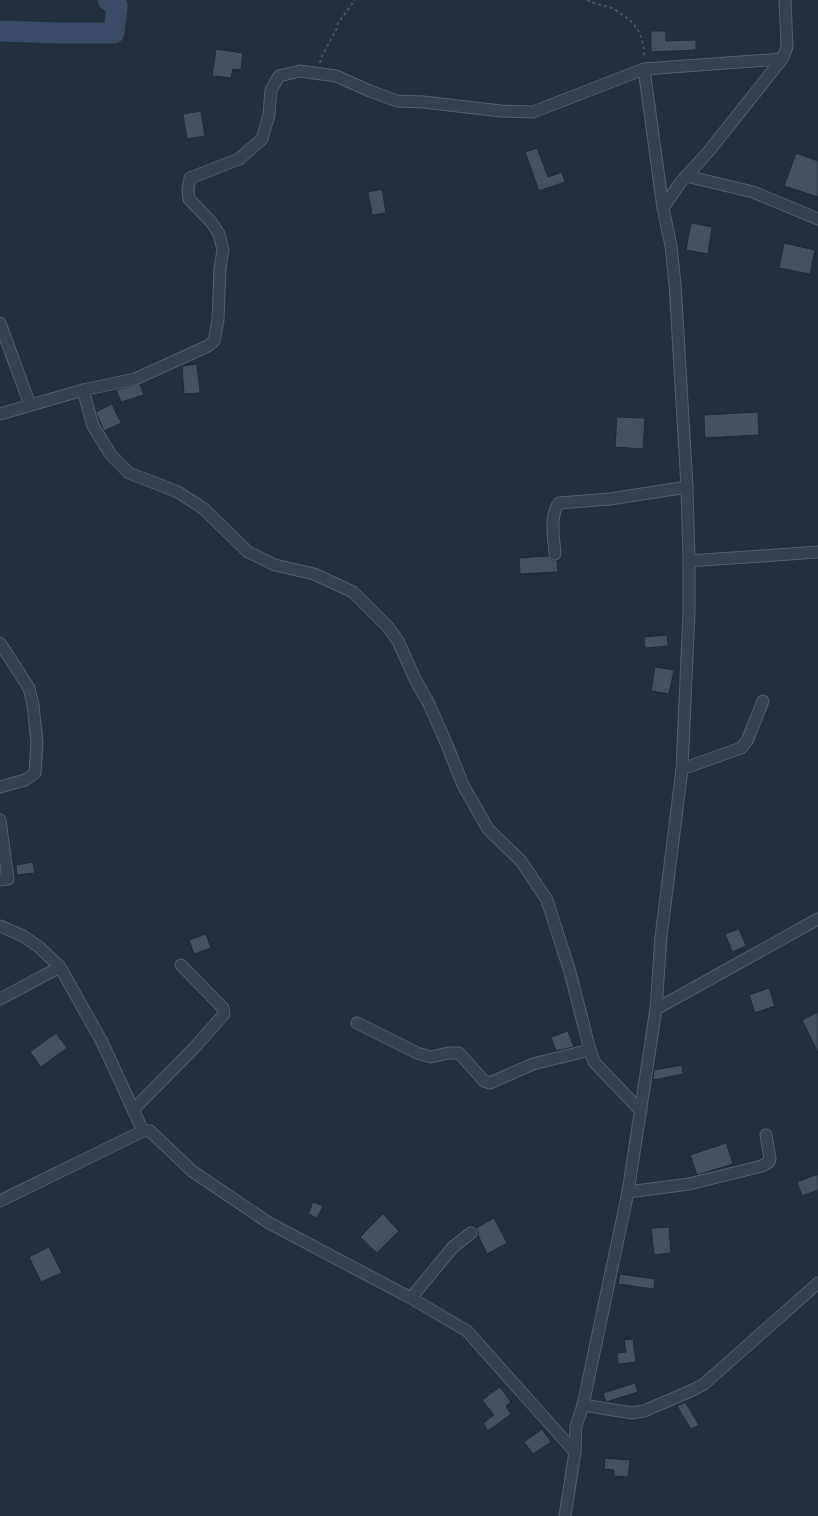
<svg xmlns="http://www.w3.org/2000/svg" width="818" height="1516" font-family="'Source Sans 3',sans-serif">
	<rect width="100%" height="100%" fill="#242f3e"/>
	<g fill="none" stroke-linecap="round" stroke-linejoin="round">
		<polyline stroke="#394c67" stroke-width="21" points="0,31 59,33 114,33 117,6 108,0"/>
	</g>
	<g fill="#455162" stroke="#1f2835">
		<polygon points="651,31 666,31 666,41 696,40 696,50 651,52"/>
		<polygon points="216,49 243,53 241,70 233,69 231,78 212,76"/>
		<polygon points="201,111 205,136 187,139 183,114"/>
		<polygon points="537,148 548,177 562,172 565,182 539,191 525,152"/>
		<polygon points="796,153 818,161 818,197 784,186"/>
		<polygon points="382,189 386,213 372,215 368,192"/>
		<polygon points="691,223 712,227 708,254 686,250"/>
		<polygon points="784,243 815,250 810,274 779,268"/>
		<polygon points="197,364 200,393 184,394 182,366"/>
		<polygon points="140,384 144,395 121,402 116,390"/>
		<polygon points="112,404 121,423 104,431 96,412"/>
		<polygon points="758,412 759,435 705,438 704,415"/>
		<polygon points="617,417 645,418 643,449 615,447"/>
		<polygon points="548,556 552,560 557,560 558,572 520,574 519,558"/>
		<polygon points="667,635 668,646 645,648 644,637"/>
		<polygon points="655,667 674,670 669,694 651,691"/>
		<polygon points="33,862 35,873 17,875 16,865"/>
		<polygon points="739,929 746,946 732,952 725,934"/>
		<polygon points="206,934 211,948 194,954 189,940"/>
		<polygon points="769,988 775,1006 755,1013 749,995"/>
		<polygon points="818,1012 818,1053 802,1020"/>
		<polygon points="568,1031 574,1047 556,1051 551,1037"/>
		<polygon points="56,1033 67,1048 41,1067 30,1052"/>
		<polygon points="682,1065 683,1074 653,1080 654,1070"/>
		<polygon points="726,1143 733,1164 697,1175 690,1155"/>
		<polygon points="818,1174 818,1190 802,1196 797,1182"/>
		<polygon points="313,1202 323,1206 317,1218 308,1214"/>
		<polygon points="383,1214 399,1231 377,1253 360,1237"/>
		<polygon points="494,1218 507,1243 487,1254 478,1235 478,1232 476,1228"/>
		<polygon points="669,1227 671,1253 654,1255 651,1228"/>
		<polygon points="49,1247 62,1273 41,1282 29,1257"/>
		<polygon points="620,1274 655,1279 654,1289 618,1284"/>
		<polygon points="633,1339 636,1362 618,1364 617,1353 626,1352 624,1340"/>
		<polygon points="635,1383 638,1392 606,1402 603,1393"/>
		<polygon points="500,1387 511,1402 506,1406 511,1414 488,1431 483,1423 494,1415 482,1400"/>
		<polygon points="685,1402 699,1425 691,1429 677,1406"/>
		<polygon points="542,1429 551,1442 533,1454 524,1442"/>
		<polygon points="605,1458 630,1460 628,1477 614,1476 614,1470 604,1469"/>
	</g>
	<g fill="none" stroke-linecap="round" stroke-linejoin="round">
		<g stroke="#565f6c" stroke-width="13">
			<g id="minor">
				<polyline points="644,69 663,208"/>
				<polyline points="686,176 753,192 818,219"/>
				<polyline points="0,323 30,405"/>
				<polyline points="83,390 93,426 111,455 129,473 178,492 204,509 248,552 275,565 314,574 353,592 388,627 398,641 416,681 429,704 447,745 463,785 488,829 521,861 547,900 570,972 590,1050 594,1062 641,1111"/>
				<polyline points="0,414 83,390 135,379 208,346 214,341 218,320 220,268 223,250 219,234 212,223 189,199 188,189 190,178 239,159 262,139 269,115 271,90 279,76 300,71 336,76 370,91 397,101 423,102 501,111 533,112 644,69 782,59"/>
				<path d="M555 554C554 539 549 516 559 503L610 499 687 487"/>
				<polyline points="689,561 818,552"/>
				<polyline points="0,643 29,688 33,705 37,742 35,773 25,780 0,787"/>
				<polyline points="682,769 741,748 747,741 763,701"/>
				<polyline points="0,820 8,879 0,880"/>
				<polyline points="0,926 23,936 39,947 60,967 102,1042 143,1131"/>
				<polyline points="0,999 60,967"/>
				<polyline points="656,1009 818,919"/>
				<polyline points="357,1023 417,1053 431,1057 448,1053 459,1053 484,1081 490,1083 533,1064 590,1050"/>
				<polyline points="133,1110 195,1047 224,1014 223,1008 181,965"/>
				<polyline points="628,1192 689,1184 762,1166 769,1162 770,1159 766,1135"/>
				<polyline points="0,1201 143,1131 150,1131 192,1171 269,1223 411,1298 467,1331 575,1452"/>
				<polyline points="411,1298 453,1247 471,1233"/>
				<polyline points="583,1405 632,1413 644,1411 693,1390 704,1384 818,1283"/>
				<polyline points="565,1516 575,1452 576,1426 583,1405 628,1192 656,1009 661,937 682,769 689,612 689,561 687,487 675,284 671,246 663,208 680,183 709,151 782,59 787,47 785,0"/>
			</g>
		</g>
		<g stroke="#44595c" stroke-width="2" stroke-dasharray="3 3" stroke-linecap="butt">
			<path d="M587 0C596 5 605 5 614 9 616 10 619 13 621 14 638 24 645 39 644 58"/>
			<polyline points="320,63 321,58 336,30 338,23 355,0"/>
		</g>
		<use href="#minor" stroke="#38414e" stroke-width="11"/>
	</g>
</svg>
